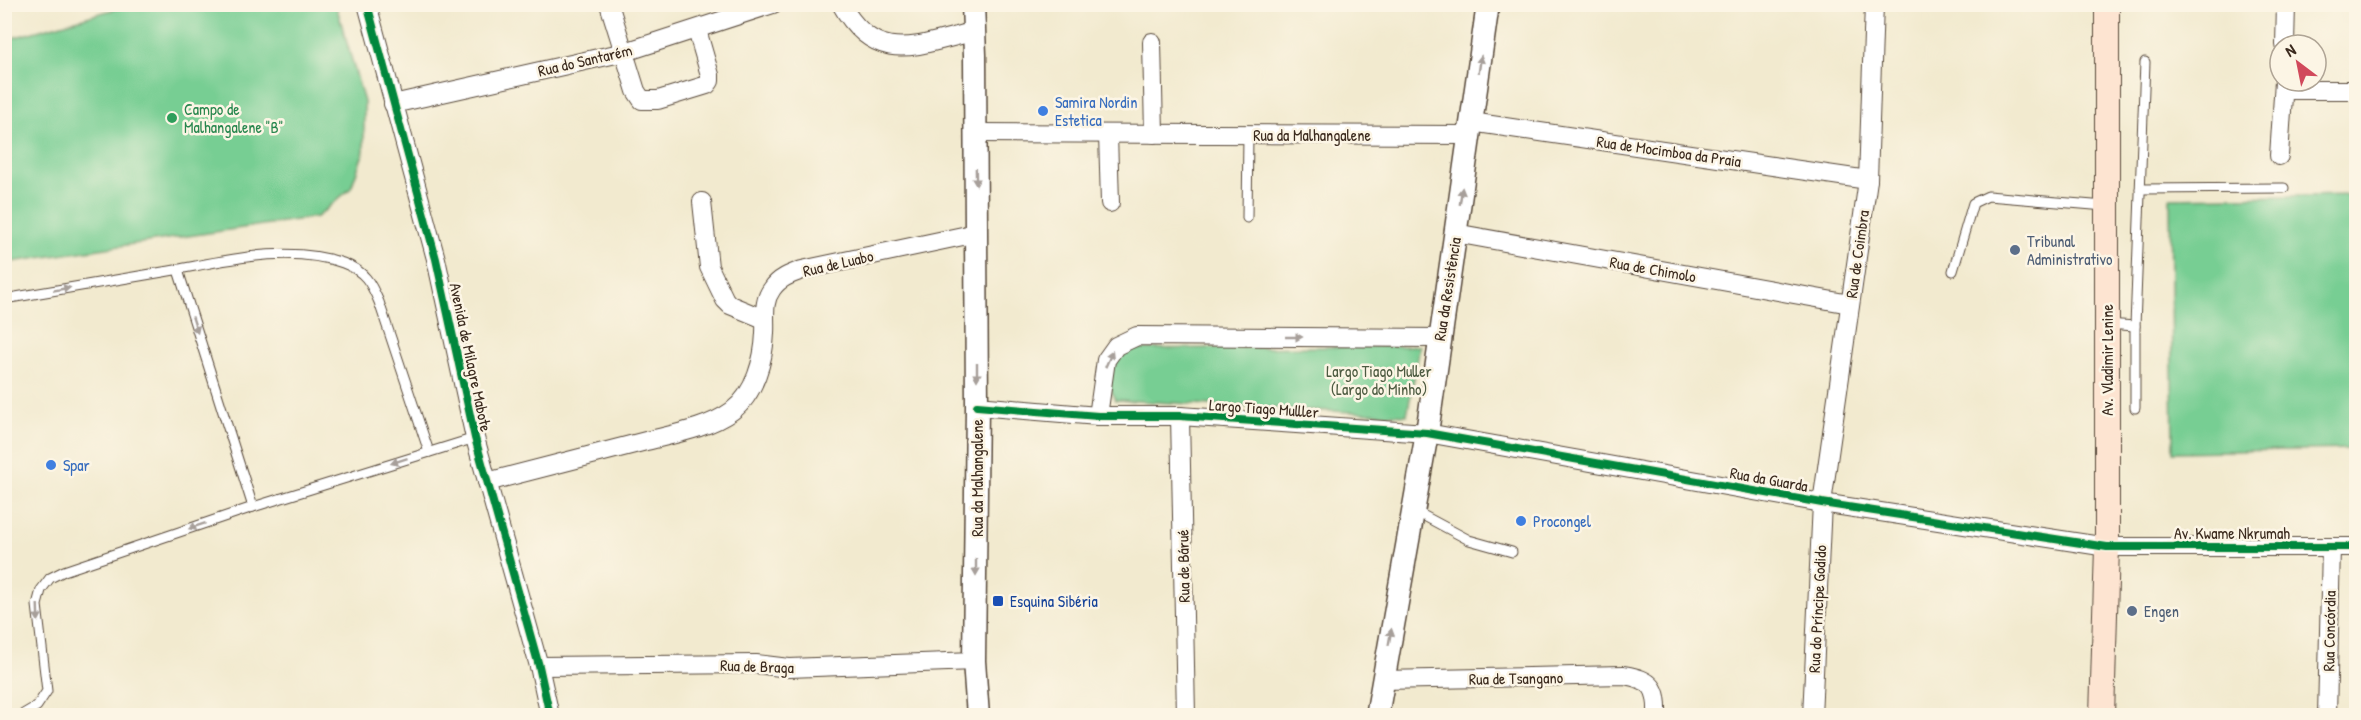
<svg xmlns="http://www.w3.org/2000/svg" width="2361" height="720" font-family="'Patrick Hand',sans-serif">
	<rect width="100%" height="100%" fill="#fcf5e5"/>
	<filter id="ink" filterUnits="userSpaceOnUse"><feTurbulence type="fractalNoise" baseFrequency=".0167" numOctaves="2"/><feDisplacementMap in="SourceGraphic" scale="12" xChannelSelector="R" yChannelSelector="G"/><feConvolveMatrix kernelMatrix="1 2 1 2 8 2 1 2 1" color-interpolation-filters="sRGB"/></filter>
	<filter id="wash" filterUnits="userSpaceOnUse"><feTurbulence type="fractalNoise" baseFrequency=".008" numOctaves="4" result="noise"/><feDisplacementMap in="SourceGraphic" scale="24" xChannelSelector="R" yChannelSelector="G"/><feGaussianBlur stdDeviation="1.35" result="paint"/><feColorMatrix in="noise" values="0 0 0 0 0 0 0 0 0 0 0 0 0 0 0 0 0 1.4 0 .05"/><feComposite in="paint" operator="in"/></filter>
	<g filter="url(#wash)">
		<rect width="100%" height="100%" fill="#f2eacf"/>
		<g fill="#77ce93" stroke="#597c58" stroke-width="1.5">
			<polygon points="129,5 336,5 364,102 364,151 351,188 317,217 5,263 5,40"/>
			<polygon points="2356,195 2356,449 2173,452 2170,198"/>
			<polygon points="1420,346 1407,415 1115,400 1108,381 1113,353 1127,349"/>
		</g>
	</g>
	<g filter="url(#ink)">
		<g fill="none" stroke-linecap="round" stroke-linejoin="round">
			<g stroke="#564739" stroke-width="11">
				<g id="service">
					<polyline points="2140,189 2284,188"/>
					<polyline points="1247,218 1248,134"/>
					<polyline points="178,270 253,507"/>
					<polyline points="1953,271 1973,203 1988,196 2105,206"/>
					<path d="M4 299C57 290 110 281 163 272 221 262 285 243 343 263 365 271 371 283 379 302L429 452"/>
					<polyline points="2107,324 2135,326"/>
					<polyline points="2135,408 2135,326 2145,62"/>
					<polyline points="1415,511 1469,540 1512,552"/>
					<polyline points="20,716 37,706 47,691 37,605 41,590 50,578 64,571 253,507 475,438"/>
				</g>
			</g>
			<g stroke="#564739" stroke-width="20">
				<g id="minor">
					<polyline points="367,4 436,259 475,438 539,666 550,716"/>
					<polyline points="609,4 636,91 642,100 658,100 707,85 710,81 710,75 697,30"/>
					<path d="M841 4C876 67 916 45 973 32"/>
					<polyline points="1152,42 1154,134"/>
					<polyline points="2285,45 2286,4"/>
					<polyline points="2284,90 2356,90"/>
					<polyline points="393,104 625,52 773,4"/>
					<polyline points="1471,122 1868,180"/>
					<polyline points="975,133 1469,135"/>
					<polyline points="1108,134 1110,203"/>
					<polyline points="2279,156 2284,81"/>
					<polyline points="702,202 709,267 725,300 730,305 764,319"/>
					<polyline points="1455,233 1850,304"/>
					<polyline points="977,406 1098,416 1180,416 1427,433 1822,503 2107,547 2356,547"/>
					<polyline points="1098,416 1106,360 1116,346 1137,336 1439,338"/>
					<polyline points="1180,416 1186,716"/>
					<path d="M487 482C540 468 593 455 646 441 674 434 709 428 732 411 755 394 764 359 765 333 766 318 762 302 772 289 779 278 791 274 802 270L977 233"/>
					<polyline points="539,666 756,664 789,668 974,661"/>
					<path d="M1382 680 1624 675C1652 680 1658 687 1657 716"/>
					<polyline points="1812,716 1822,503 1868,180 1874,4"/>
					<polyline points="2327,716 2331,547"/>
				</g>
			</g>
			<g stroke="#564739" stroke-width="25">
				<g id="tertiary">
					<polyline points="973,4 975,55 977,406 974,661 978,716"/>
					<polyline points="1377,716 1427,433 1488,4"/>
				</g>
			</g>
			<g stroke="#564739" stroke-width="26">
				<polyline id="secondary" points="2102,716 2107,547 2107,4"/>
			</g>
			<use href="#service" stroke="#fff" stroke-width="9"/>
			<use href="#minor" stroke="#fff" stroke-width="18"/>
			<use href="#tertiary" stroke="#fff" stroke-width="22"/>
			<use href="#secondary" stroke="#fde4d1" stroke-width="24"/>
			<g stroke="#fcf5e5" stroke-width="11">
				<g id="cycleway">
					<polyline points="367,4 436,259 475,438 539,666 550,716"/>
					<polyline points="977,406 1098,416 1180,416 1427,433 1822,503 2107,547 2356,547"/>
				</g>
			</g>
			<use href="#cycleway" stroke="#00873e" stroke-width="8"/>
		</g>
		<defs><path id="oneway-solid" d="M-6-.8H1V-3.2L6.5 0L1 3.2V.8H-6Z" transform="scale(1.5)"/></defs>
		<g fill="#a79f9a">
			<use href="#oneway-solid" transform="translate(1480 64) rotate(-82)"/>
			<use href="#oneway-solid" transform="translate(976 177) rotate(89)"/>
			<use href="#oneway-solid" transform="translate(1461 196) rotate(-82)"/>
			<use href="#oneway-solid" transform="translate(62 289) rotate(-10)"/>
			<use href="#oneway-solid" transform="translate(195 325) rotate(72)"/>
			<use href="#oneway-solid" transform="translate(1294 337)"/>
			<use href="#oneway-solid" transform="translate(1109 359) rotate(-66)"/>
			<use href="#oneway-solid" transform="translate(977 372) rotate(90)"/>
			<use href="#oneway-solid" transform="translate(399 461) rotate(162)"/>
			<use href="#oneway-solid" transform="translate(197 526) rotate(161)"/>
			<use href="#oneway-solid" transform="translate(976 567) rotate(90)"/>
			<use href="#oneway-solid" transform="translate(38 613) rotate(88)"/>
			<use href="#oneway-solid" transform="translate(1390 637) rotate(-80)"/>
		</g>
	</g>
	<g fill="#3f7fe0" stroke="#fcf5e5" stroke-width="2">
		<circle cx="1043" cy="111" r="6"/>
		<circle cx="51" cy="465" r="6"/>
		<circle cx="1521" cy="521" r="6"/>
	</g>
	<circle fill="#2e9e5b" stroke="#fcf5e5" stroke-width="2" cx="172" cy="118" r="6"/>
	<g fill="#5c6f8a" stroke="#fcf5e5" stroke-width="2">
		<circle cx="2015" cy="250" r="6"/>
		<circle cx="2132" cy="611" r="6"/>
	</g>
	<rect fill="#1a4fb4" stroke="#fcf5e5" stroke-width="2" x="992" y="595" width="12" height="12" rx="3"/>
	<g text-anchor="middle" dominant-baseline="central" stroke-width="5" stroke-linejoin="round" paint-order="stroke">
		<g font-size="16" fill="#3b2a1e" stroke="#fcf5e5">
			<text transform="translate(585 60) rotate(-13)">Rua do Santarém</text>
			<text x="1312" y="135">Rua da Malhangalene</text>
			<text transform="translate(1669 151) rotate(8)">Rua de Mocimboa da Praia</text>
			<text transform="translate(1857 254) rotate(-82)">Rua de Coimbra</text>
			<text transform="translate(838 263) rotate(-13)">Rua de Luabo</text>
			<text transform="translate(1653 269) rotate(10)">Rua de Chimolo</text>
			<text transform="translate(1447 289) rotate(-81)">Rua da Resistência</text>
			<text transform="translate(471 357) rotate(78)">Avenida de Milagre Mabote</text>
			<text transform="translate(2107 360) rotate(-90)">Av. Vladimir Lenine</text>
			<text transform="translate(1264 408) rotate(4)">Largo Tiago Mulller</text>
			<text transform="translate(977 478) rotate(-90)">Rua da Malhangalene</text>
			<text transform="translate(1769 479) rotate(10)">Rua da Guarda</text>
			<text x="2232" y="533">Av. Kwame Nkrumah</text>
			<text transform="translate(1183 566) rotate(-91)">Rua de Bárué</text>
			<text transform="translate(1817 609) rotate(-87)">Rua do Príncipe Godido</text>
			<text transform="translate(2329 631) rotate(-89)">Rua Concórdia</text>
			<text transform="translate(757 666) rotate(2)">Rua de Braga</text>
			<text transform="translate(1516 678) rotate(-1)">Rua de Tsangano</text>
		</g>
		<g font-size="16" fill="#366cbe" stroke="#fcf5e5" text-anchor="start">
			<text x="1055" y="102">Samira Nordin<tspan x="1055" dy="18">Estetica</tspan></text>
			<text x="63" y="465">Spar</text>
			<text x="1533" y="521">Procongel</text>
		</g>
		<g font-size="16" fill="#27864d" stroke="#fcf5e5" text-anchor="start">
			<text x="184" y="109">Campo de<tspan x="184" dy="18">Malhangalene "B"</tspan></text>
		</g>
		<g font-size="16" fill="#4e5e75" stroke="#fcf5e5" text-anchor="start">
			<text x="2027" y="241">Tribunal<tspan x="2027" dy="18">Administrativo</tspan></text>
			<text x="2144" y="611">Engen</text>
		</g>
		<g font-size="16" fill="#4d5b41" stroke="#fcf5e5">
			<text x="1379" y="371">Largo Tiago Muller<tspan x="1379" dy="18">(Largo do Minho)</tspan></text>
		</g>
		<g font-size="16" fill="#164399" stroke="#fcf5e5" text-anchor="start">
			<text x="1010" y="601">Esquina Sibéria</text>
		</g>
	</g>
	<rect width="2361" height="720" fill="none" stroke="#fcf5e5" stroke-width="24"/>
	<g transform="translate(2298 63) rotate(328)"><circle r="28" fill="#fcf5e5" stroke="#afa495" stroke-width="1.5"/>
	<path d="M0-4.5L10 22L0 15L-10 22Z" fill="#d1495b"/>
	<text y="-9" font-size="16" font-weight="bold" text-anchor="middle" fill="#3b2a1e">N</text>
	</g>
</svg>
